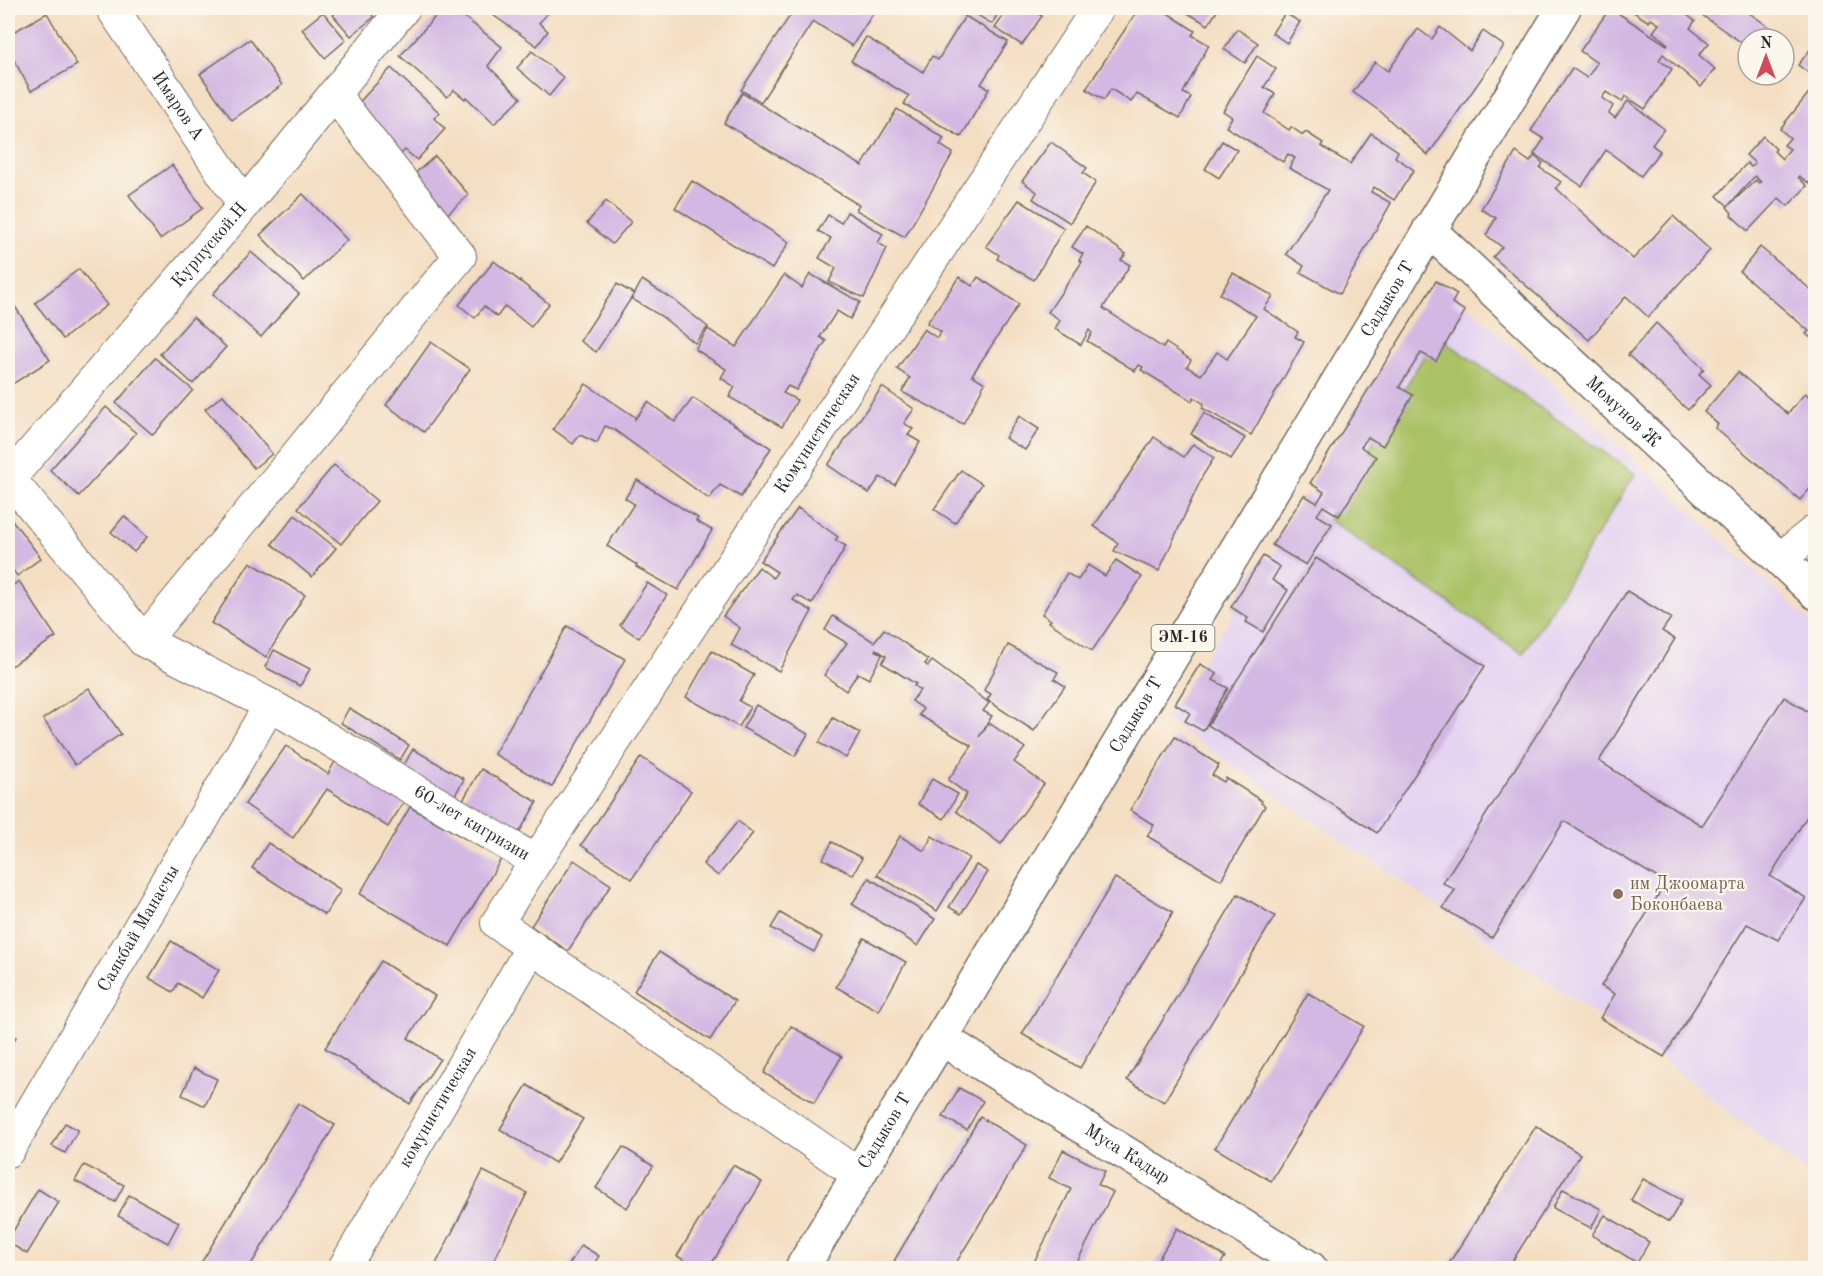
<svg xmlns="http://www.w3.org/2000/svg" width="1823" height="1276" font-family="'Old Standard TT',serif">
	<rect width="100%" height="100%" fill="#fbf7ec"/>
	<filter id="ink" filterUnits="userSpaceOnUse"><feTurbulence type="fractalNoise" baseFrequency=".0167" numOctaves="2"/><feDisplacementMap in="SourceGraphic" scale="12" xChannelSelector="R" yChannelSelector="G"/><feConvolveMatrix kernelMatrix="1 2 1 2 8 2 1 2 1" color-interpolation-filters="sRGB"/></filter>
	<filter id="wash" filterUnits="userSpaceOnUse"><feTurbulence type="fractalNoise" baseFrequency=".008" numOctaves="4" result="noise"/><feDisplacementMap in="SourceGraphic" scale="24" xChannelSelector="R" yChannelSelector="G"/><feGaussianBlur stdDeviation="1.35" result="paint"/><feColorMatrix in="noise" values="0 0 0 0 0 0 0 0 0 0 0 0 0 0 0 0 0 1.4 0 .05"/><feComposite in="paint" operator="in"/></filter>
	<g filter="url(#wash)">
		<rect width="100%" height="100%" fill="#f4dec2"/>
		<polygon fill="#e4d3f1" points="1446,286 1815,626 1815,1180 1675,1069 1165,719"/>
		<polygon fill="#aac165" stroke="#6a7648" stroke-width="1.5" points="1436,335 1635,474 1523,654 1328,519"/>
		<g id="blocks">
			<g fill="#d3b8e3">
				<polygon points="341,8 366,8 374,17 351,36 333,15"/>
				<polygon points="443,8 453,8 502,47 488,66 521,98 494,124 466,97 465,99 454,90 447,97 400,56"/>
				<polygon points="483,8 552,8 539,23 548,31 537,46"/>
				<polygon points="795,8 867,8 874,12 852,46 813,21 761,102 741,90"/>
				<polygon points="966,8 1028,8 1042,16 1022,45 995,28 1004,15 999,12 992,24"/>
				<polygon points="1139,8 1160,8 1195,31 1192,35 1209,45 1183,93 1191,97 1180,118 1137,94 1131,102 1111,89 1104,100 1086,89"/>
				<polygon points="1179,8 1219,8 1208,25"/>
				<polygon points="1610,8 1667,45 1668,44 1653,32 1659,24 1651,19 1649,22 1627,8 1684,8 1682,11 1695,21 1690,28 1709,43 1699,55 1715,69 1701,87 1663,54 1659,60 1672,69 1645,109 1625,96 1622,102 1606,92 1602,98 1613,106 1609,113 1615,118 1628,101 1664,129 1652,145 1660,151 1641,176 1606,150 1582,186 1534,154 1544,139 1531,131 1572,68 1587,78 1597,63 1580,51"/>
				<polygon points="1699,8 1742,8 1776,32 1773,36 1777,39 1748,39 1748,47 1696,11"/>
				<polygon points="323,12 346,40 325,58 302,29"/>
				<polygon points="47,13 77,65 31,91 8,49 8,35"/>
				<polygon points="1285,13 1300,22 1287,43 1272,33"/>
				<polygon points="965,16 1008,42 981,84 989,89 961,137 904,104 909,96 851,61 866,37 923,72 932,56 938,60"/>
				<polygon points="1440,27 1470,51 1483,31 1504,46 1428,155 1381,112 1353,92 1375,62 1388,71 1418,29 1432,39"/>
				<polygon points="1237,29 1258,43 1245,63 1224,49"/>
				<polygon points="250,39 282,85 232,120 200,74"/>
				<polygon points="1816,42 1816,78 1798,65"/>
				<polygon points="532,51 564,78 549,96 517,68"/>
				<polygon points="1257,56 1276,69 1264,87 1275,94 1264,113 1289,130 1291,127 1303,135 1306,132 1323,143 1321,146 1350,164 1371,133 1398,151 1395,157 1414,170 1394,200 1374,187 1371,192 1391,203 1340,294 1300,272 1304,266 1286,254 1328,190 1289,168 1295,158 1288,154 1283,162 1226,127 1232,117 1223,111"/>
				<polygon points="391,68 440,113 434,118 445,129 417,160 405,150 399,156 350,112"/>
				<polygon points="1816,84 1816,175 1809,183 1799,176 1798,177 1807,186 1788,206 1779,198 1748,231 1731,215 1732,213 1727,207 1756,180 1759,183 1761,182 1755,176 1728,206 1717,196 1747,163 1751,167 1755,163 1746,155 1763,136 1776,149 1774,151 1782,159 1783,157 1790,149 1784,145 1790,138 1780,129"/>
				<polygon points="742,93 862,166 897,109 944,138 940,145 953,153 905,237 856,210 859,205 724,123"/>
				<polygon points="1222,141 1237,150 1219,178 1205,169"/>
				<polygon points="1051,142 1087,168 1083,173 1096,182 1070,223 1033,199 1037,192 1022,181"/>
				<polygon points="1516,152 1530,162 1534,156 1543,163 1540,168 1561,182 1556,188 1633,259 1673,216 1710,250 1648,317 1626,296 1589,340 1493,257 1502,247 1486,235 1496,218 1481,209"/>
				<polygon points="435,156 469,195 445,216 411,177"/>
				<polygon points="172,165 203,208 160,239 129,195"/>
				<polygon points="692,181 789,242 772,269 675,208"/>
				<polygon points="303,194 347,240 304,281 260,235"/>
				<polygon points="1019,200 1064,228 1034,280 997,259 999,255 986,246"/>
				<polygon points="606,201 631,222 612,244 587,223"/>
				<polygon points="847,212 883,234 878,243 887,248 864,298 829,282 836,268 819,258 831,238 818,231 828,215 841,223"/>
				<polygon points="1086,226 1126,254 1121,260 1130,265 1103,308 1163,348 1166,343 1191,360 1187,367 1201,375 1217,352 1227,359 1256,316 1220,294 1233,273 1273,296 1264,309 1298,332 1295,337 1304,342 1251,435 1202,408 1204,404 1194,397 1192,401 1141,370 1143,367 1139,365 1135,371 1087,341 1092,333 1089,330 1081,345 1055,329 1060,320 1048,312 1082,262 1079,260 1083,254 1072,247"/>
				<polygon points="1760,247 1816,294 1816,342 1806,334 1809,331 1740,272"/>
				<polygon points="251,252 299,294 261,337 213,294"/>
				<polygon points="494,261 549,304 531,327 505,306 497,317 484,306 475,318 459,305"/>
				<polygon points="79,269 107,305 63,339 35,303"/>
				<polygon points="810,274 860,302 850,319 837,311 820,337 826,341 796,390 788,386 783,393 797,400 782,427 729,397 735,387 721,378 726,369 695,349 708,329 736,347 784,275 802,288"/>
				<polygon points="959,277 972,286 978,277 1019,304 972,375 985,383 963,424 902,392 910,378 897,369 924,329 937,338 941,332 927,323"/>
				<polygon points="642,280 674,300 708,327 695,343 661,316 632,299"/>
				<polygon points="1436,281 1457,294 1452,303 1465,311 1436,361 1421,353 1399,387 1413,395 1383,446 1368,437 1361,447 1376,457 1339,516 1323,506 1317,515 1332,524 1306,565 1272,545 1304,495 1317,503 1324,492 1310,483"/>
				<polygon points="617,284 634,294 596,352 580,341"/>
				<polygon points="12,302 50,360 8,387 8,305"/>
				<polygon points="193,317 226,347 193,384 160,354"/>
				<polygon points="1656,323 1704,369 1699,374 1711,385 1688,410 1628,355"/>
				<polygon points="431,342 470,369 424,432 386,405"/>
				<polygon points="155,358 193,390 153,435 116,403"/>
				<polygon points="1738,372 1788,414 1805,393 1816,402 1816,482 1800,500 1715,428 1718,424 1704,412"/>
				<polygon points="586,384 635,417 635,419 648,402 675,422 693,398 771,448 741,497 720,485 709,499 613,429 605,426 597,443 580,435 573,444 553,429"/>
				<polygon points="882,387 914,409 904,423 913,429 908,435 920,442 895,485 880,477 869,493 828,465"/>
				<polygon points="223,395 272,454 254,468 205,409"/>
				<polygon points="106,407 136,433 79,496 50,470"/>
				<polygon points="1204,413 1245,438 1231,459 1191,434"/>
				<polygon points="1019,416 1039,429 1025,450 1005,438"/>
				<polygon points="1154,437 1184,457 1193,444 1214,458 1203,475 1159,571 1114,551 1118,543 1094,526"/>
				<polygon points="334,465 377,501 341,544 298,508"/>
				<polygon points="961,470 982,484 955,523 934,509"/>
				<polygon points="637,480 698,518 696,521 712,530 678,590 636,567 637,565 607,546 634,504 625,498"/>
				<polygon points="798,508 838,537 835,540 846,546 812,604 797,595 793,600 812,611 779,671 731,645 740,628 723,616 759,567 773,578 777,572 760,561"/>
				<polygon points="295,515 336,548 312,577 272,544"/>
				<polygon points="9,516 41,558 17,576 8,563 8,517"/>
				<polygon points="124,516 147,537 134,552 111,532"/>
				<polygon points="1263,556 1280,567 1272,580 1288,590 1263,632 1246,622 1248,618 1231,607"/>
				<polygon points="1316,558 1485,666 1377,833 1208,725"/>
				<polygon points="1116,560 1142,577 1092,651 1049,622 1051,620 1042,614 1067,573 1078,580 1088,565 1105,576"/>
				<polygon points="250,562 305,595 266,657 211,623"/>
				<polygon points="19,581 56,637 8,668 8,589"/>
				<polygon points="647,583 667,595 639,638 620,625"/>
				<polygon points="1627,591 1671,618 1662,631 1675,639 1599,761 1702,826 1784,697 1816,716 1816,802 1770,876 1806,898 1778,940 1747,924 1664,1057 1600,1018 1615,994 1601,986 1666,883 1564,821 1492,938 1443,908 1455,890 1443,883"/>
				<polygon points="833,616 874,642 884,629 928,660 925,664 928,666 932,661 989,703 983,711 992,716 979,737 989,723 1025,748 1014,762 1044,784 1001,844 956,811 967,794 948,780 972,746 919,715 923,709 912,701 920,690 914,686 916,684 882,663 886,656 876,649 875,650 882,655 869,679 858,673 846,691 824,675 847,643 825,630"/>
				<polygon points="567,626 625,659 552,787 494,754"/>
				<polygon points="1008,645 1058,672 1054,679 1065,686 1034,731 987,700 991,694 984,690"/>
				<polygon points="274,650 310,669 300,686 265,667"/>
				<polygon points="712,651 754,675 739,701 750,707 739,727 686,697"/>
				<polygon points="1200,664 1217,674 1213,680 1228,688 1203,731 1185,721 1190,713 1175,704"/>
				<polygon points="89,688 121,734 75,765 43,719"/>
				<polygon points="756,705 808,734 795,756 743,728"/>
				<polygon points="349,708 409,745 400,760 341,723"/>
				<polygon points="833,718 860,733 846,758 819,743"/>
				<polygon points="1175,737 1219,765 1212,775 1224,782 1226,778 1262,801 1261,803 1265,806 1221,880 1147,836 1154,825 1130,810"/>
				<polygon points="286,746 328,774 336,760 404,802 388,827 327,789 293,838 245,804"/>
				<polygon points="413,749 464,779 454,797 403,767"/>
				<polygon points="641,757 691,791 632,879 581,845"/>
				<polygon points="481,769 537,802 516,838 460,805"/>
				<polygon points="932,779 958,794 944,819 918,804"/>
				<polygon points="410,807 501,859 450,946 360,894"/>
				<polygon points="738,821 753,833 718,876 703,864"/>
				<polygon points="900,836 924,851 932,836 969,858 937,911 877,875"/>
				<polygon points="832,842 862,858 853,875 823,859"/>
				<polygon points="268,843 341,890 325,915 252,868"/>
				<polygon points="574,860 611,885 568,951 531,926"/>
				<polygon points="976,865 988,872 961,914 949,907"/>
				<polygon points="869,878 935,919 918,946 852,904"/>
				<polygon points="1115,878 1173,912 1080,1068 1022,1034"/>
				<polygon points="1238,894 1275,916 1164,1102 1127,1080"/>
				<polygon points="780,913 822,937 814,952 771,928"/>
				<polygon points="864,938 906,962 879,1011 836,987"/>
				<polygon points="171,941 219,970 202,998 178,983 173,992 149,978"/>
				<polygon points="659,952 735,1001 710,1040 634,991"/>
				<polygon points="381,961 435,996 408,1038 440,1059 410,1104 325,1048"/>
				<polygon points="1308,993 1364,1026 1271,1181 1215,1148"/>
				<polygon points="791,1026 842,1056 814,1103 764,1073"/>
				<polygon points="8,1032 16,1037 8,1053"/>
				<polygon points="194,1068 217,1079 205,1106 182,1095"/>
				<polygon points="527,1085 583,1119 555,1163 500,1129"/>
				<polygon points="959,1088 983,1101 967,1130 943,1117"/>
				<polygon points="298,1103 335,1125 249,1268 198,1268"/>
				<polygon points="980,1117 1027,1145 953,1268 907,1268 894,1261"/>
				<polygon points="65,1123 78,1130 65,1153 52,1146"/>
				<polygon points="1536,1126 1580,1154 1508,1268 1446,1268"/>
				<polygon points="623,1147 653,1166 627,1208 596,1188"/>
				<polygon points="1063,1150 1105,1171 1098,1185 1113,1192 1074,1268 1031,1268 1071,1189 1049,1178"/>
				<polygon points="84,1165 124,1185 115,1202 75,1181"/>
				<polygon points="733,1165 762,1182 709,1268 697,1268 677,1256"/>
				<polygon points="483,1171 527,1193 490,1268 434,1268"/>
				<polygon points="1643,1179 1682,1200 1669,1222 1631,1200"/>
				<polygon points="38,1189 59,1202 27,1254 8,1242 8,1240"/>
				<polygon points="1563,1189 1601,1209 1591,1228 1553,1208"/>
				<polygon points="129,1195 179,1222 168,1243 118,1216"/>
				<polygon points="1605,1215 1649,1242 1637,1263 1592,1235"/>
				<polygon points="1177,1228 1225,1257 1218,1268 1153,1268"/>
				<polygon points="581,1245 599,1256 591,1268 567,1268"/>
			</g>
		</g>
	</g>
	<g filter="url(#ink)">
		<use href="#blocks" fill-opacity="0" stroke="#716a60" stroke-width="1.5"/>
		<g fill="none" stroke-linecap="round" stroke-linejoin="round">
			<g stroke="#716a60" stroke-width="34">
				<g id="street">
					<path id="s1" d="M112 8 244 205"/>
					<path id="s2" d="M8 477 144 641 270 705 536 861 497 923 859 1175"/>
					<path id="s3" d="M9 479 244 205 404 8"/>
					<polyline points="1781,558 1816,530"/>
					<polyline points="144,641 460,256 334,94"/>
					<path id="s4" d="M536 861 1098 8"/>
					<path id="s5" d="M8 1151 270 705"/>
					<path id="s6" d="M344 1268 532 947"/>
				</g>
			</g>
			<g stroke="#716a60" stroke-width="36">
				<g id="secondary">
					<path id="s7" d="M1429 230 1816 593"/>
					<path id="s8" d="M942 1039 1310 1268"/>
				</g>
			</g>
			<g stroke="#716a60" stroke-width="36">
				<g id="highway">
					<path id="s9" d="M802 1268 1564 8"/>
				</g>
			</g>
			<use href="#street" stroke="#fff" stroke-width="32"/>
			<use href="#secondary" stroke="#fff" stroke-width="33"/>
			<use href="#highway" stroke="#fff" stroke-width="33"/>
		</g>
	</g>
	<circle fill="#8d6e63" stroke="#fbf7ec" stroke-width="2" cx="1618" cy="894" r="6"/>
	<g text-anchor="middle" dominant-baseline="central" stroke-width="4.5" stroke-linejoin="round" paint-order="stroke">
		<rect fill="#fbf7ec" stroke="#696865" stroke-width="1.5" x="1151.5" y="625" width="63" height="26" rx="4.5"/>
		<g font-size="16" font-weight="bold" fill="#2b2b2b">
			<text x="1183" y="638">ЭМ-16</text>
		</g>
		<g font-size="18" fill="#2b2b2b" stroke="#fbf7ec">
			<text stroke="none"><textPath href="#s1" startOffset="118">Имаров А</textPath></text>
			<text stroke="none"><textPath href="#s3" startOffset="308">Курпуской.Н</textPath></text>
			<text stroke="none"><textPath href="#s9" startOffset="1132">Садыков Т</textPath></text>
			<text stroke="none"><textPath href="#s7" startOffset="266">Момунов Ж</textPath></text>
			<text stroke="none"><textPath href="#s4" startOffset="512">Комунистическая</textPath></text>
			<text stroke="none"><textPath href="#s9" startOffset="646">Садыков Т</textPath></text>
			<text stroke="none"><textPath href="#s2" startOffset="588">60-лет кигризии</textPath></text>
			<text stroke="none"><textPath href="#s5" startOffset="258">Саякбай Манасчы</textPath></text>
			<text stroke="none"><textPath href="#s6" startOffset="186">комунистическая</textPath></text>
			<text stroke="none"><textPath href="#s9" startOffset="160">Садыков Т</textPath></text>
			<text stroke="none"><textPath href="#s8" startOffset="218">Муса Кадыр</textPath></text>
		</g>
		<g font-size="18" fill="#785e54" stroke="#fbf7ec" text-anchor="start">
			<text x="1630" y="884">им Джоомарта<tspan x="1630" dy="21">Боконбаева</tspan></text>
		</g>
	</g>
	<rect width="1823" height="1276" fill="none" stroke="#fbf7ec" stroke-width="30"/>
	<g transform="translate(1766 57)"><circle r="28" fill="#fbf7ec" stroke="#a8a59f" stroke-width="1.5"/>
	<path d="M0-4.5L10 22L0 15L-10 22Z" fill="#d1495b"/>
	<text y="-9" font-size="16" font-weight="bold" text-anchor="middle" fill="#2b2b2b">N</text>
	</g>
</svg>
